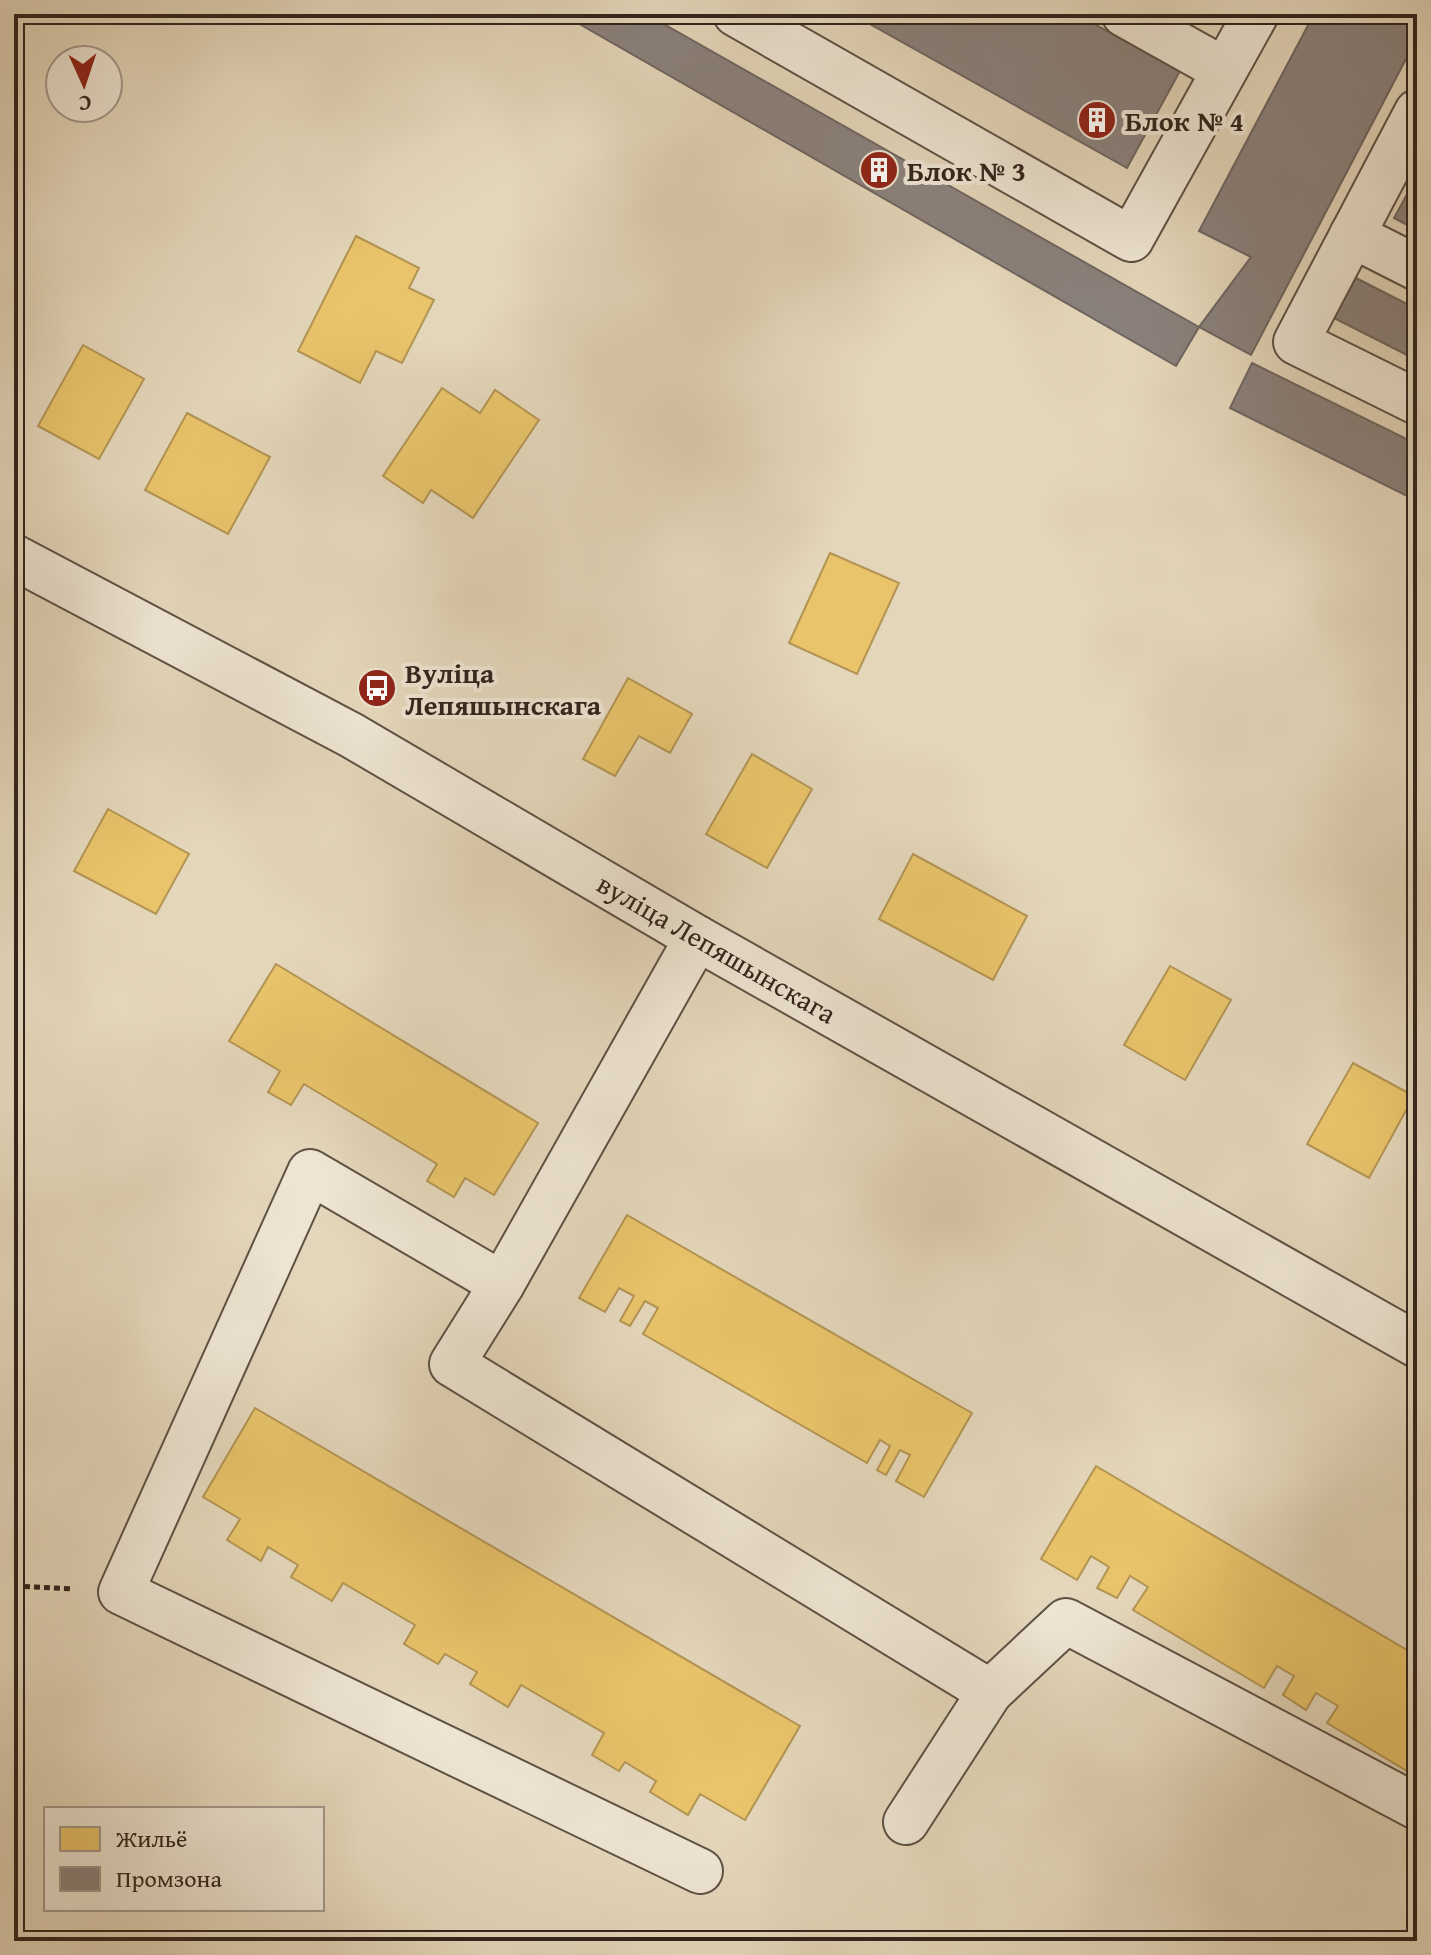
<svg xmlns="http://www.w3.org/2000/svg" width="1431" height="1955" font-family="'Gentium Book Plus',serif">
	<rect width="100%" height="100%" fill="#e4d6ba"/>
	<filter id="stains"><feTurbulence type="fractalNoise" baseFrequency=".0025" numOctaves="4"/><feColorMatrix values="0 0 0 0 .2 0 0 0 0 .09 0 0 0 0 .02 0 0 0 .5 -.17"/></filter>
	<radialGradient id="worn" r=".72"><stop offset=".6" stop-color="#630" stop-opacity="0"/><stop offset="1" stop-color="#630" stop-opacity=".3"/></radialGradient>
	<g fill="#e9c46a" stroke="#b29453" stroke-width="2">
		<polygon points="356,236 419,268 409,288 434,300 402,363 376,351 360,383 298,351"/>
		<polygon points="83,345 144,379 99,459 38,426"/>
		<polygon points="442,388 480,413 495,390 539,420 473,518 431,490 423,503 383,476"/>
		<polygon points="187,413 270,457 228,534 145,490"/>
		<polygon points="830,553 899,583 857,674 789,643"/>
		<polygon points="628,678 692,714 670,753 639,736 615,776 583,759"/>
		<polygon points="752,754 812,789 767,868 706,834"/>
		<polygon points="108,809 189,854 156,914 74,871"/>
		<polygon points="913,854 1027,916 993,980 879,919"/>
		<polygon points="276,964 538,1123 494,1195 465,1178 454,1197 427,1181 437,1164 304,1084 291,1105 268,1092 280,1071 229,1041"/>
		<polygon points="1170,966 1231,1000 1185,1080 1124,1045"/>
		<polygon points="1353,1063 1414,1096 1369,1178 1307,1144"/>
		<polygon points="627,1215 972,1413 924,1497 896,1481 910,1455 900,1450 886,1475 877,1470 890,1446 880,1440 867,1463 643,1334 658,1308 645,1301 630,1326 620,1321 634,1296 619,1288 605,1312 579,1298"/>
		<polygon points="255,1408 800,1726 745,1820 700,1794 688,1815 650,1792 656,1781 625,1762 619,1771 592,1755 604,1733 521,1685 508,1707 470,1684 477,1672 445,1654 438,1664 404,1644 415,1625 343,1583 332,1601 291,1577 298,1565 268,1547 261,1561 227,1540 240,1519 203,1497"/>
		<polygon points="1096,1466 1417,1656 1417,1777 1327,1723 1338,1706 1316,1693 1306,1710 1283,1695 1294,1676 1277,1666 1264,1688 1133,1610 1148,1587 1130,1576 1117,1598 1097,1588 1109,1567 1091,1556 1077,1580 1041,1559"/>
	</g>
	<g fill="#8a817c" stroke="#6f6560" stroke-width="2">
		<polygon points="562,14 646,14 1199,327 1176,366"/>
		<polygon points="852,14 1076,14 1180,71 1127,168"/>
		<polygon points="1314,14 1417,14 1417,38 1251,355 1199,327 1251,257 1199,231"/>
		<polygon points="1417,176 1417,230 1394,218"/>
		<polygon points="1356,278 1417,309 1417,360 1334,318"/>
		<polygon points="1252,363 1417,444 1417,501 1230,408"/>
	</g>
	<g fill="none" stroke-linecap="round" stroke-linejoin="round">
		<g stroke="#5e5144" stroke-width="48">
			<g id="minor">
				<polyline points="736,14 1131,239 1256,14"/>
				<polyline points="1124,14 1224,70"/>
				<polyline points="1417,112 1296,342 1417,402"/>
				<polyline points="1352,235 1417,268"/>
				<polyline points="14,557 351,735 697,938 1417,1345"/>
				<polyline points="697,938 502,1284 452,1364 990,1692 1066,1621 1417,1807"/>
				<polyline points="502,1284 310,1172 121,1592 700,1871"/>
				<polyline points="906,1822 990,1692"/>
			</g>
		</g>
		<polyline stroke="#31251d" stroke-width="5" stroke-dasharray="6 4" stroke-linecap="butt" points="14,1586 73,1589"/>
		<use href="#minor" stroke="#ede4d2" stroke-width="44"/>
	</g>
	<defs>
		<g id="building-disc" transform="scale(2)"><circle r="9.5" fill="#8f2418" stroke="#ede4d2"/><path d="M-4-6H4V6H1V3H-1V6H-4ZM-2.5-4.3h1.7v1.8h-1.7ZM.8-4.3h1.7v1.8H.8ZM-2.5-1h1.7V.8h-1.7ZM.8-1h1.7V.8H.8Z" fill="#fff"/></g>
		<g id="bus-disc" transform="scale(2)"><circle r="9.5" fill="#8f2418" stroke="#ede4d2"/><path d="M-5-6H5V4H4V6H2V4H-2V6H-4V4H-5ZM-3.5-4V0h7V-4ZM-3.5 1.2v1.5H-2V1.2ZM2 1.2v1.5H3.5V1.2Z" fill="#fff"/></g>
	</defs>
	<g fill-rule="evenodd">
		<use href="#building-disc" x="1097" y="120"/>
		<use href="#building-disc" x="879" y="170"/>
		<use href="#bus-disc" x="377" y="688"/>
	</g>
	<g text-anchor="middle" dominant-baseline="central" stroke-width="8" stroke-linejoin="round" paint-order="stroke">
		<g font-size="28" font-weight="bold" fill="#31251d" stroke="#ede4d2" text-anchor="start">
			<text x="1125" y="120">Блок № 4</text>
			<text x="907" y="170">Блок № 3</text>
			<text x="405" y="672">Вуліца<tspan x="405" dy="32">Лепяшынскага</tspan></text>
		</g>
		<g font-size="28" fill="#31251d" stroke="#ede4d2">
			<text transform="translate(717 948) rotate(30)">вуліца Лепяшынскага</text>
		</g>
	</g>
	<rect width="1431" height="1955" fill="none" stroke="#e4d6ba" stroke-width="48"/>
	<rect x="16" y="16" width="1399" height="1923" fill="none" stroke="#31251d" stroke-width="4"/>
	<rect x="24" y="24" width="1383" height="1907" fill="none" stroke="#31251d" stroke-width="2"/>
	<rect x="44" y="1807" width="280" height="104" fill="#ede4d2" stroke="#a2988a" stroke-width="2"/>
	<rect x="60" y="1827" width="40" height="24" fill="#e9c46a" stroke="#a2988a" stroke-width="2"/>
	<text x="116" y="1847" font-size="24" fill="#31251d">Жильё</text>
	<rect x="60" y="1867" width="40" height="24" fill="#8a817c" stroke="#a2988a" stroke-width="2"/>
	<text x="116" y="1887" font-size="24" fill="#31251d">Промзона</text>
	<g transform="translate(84 84) rotate(177)"><circle r="38" fill="#ede4d2" stroke="#a2988a" stroke-width="2"/>
	<path d="M0-6L14 30L0 20L-14 30Z" fill="#8f2418"/>
	<text y="-12" font-size="22" font-weight="bold" text-anchor="middle" fill="#31251d">С</text>
	</g>
	<rect width="100%" height="100%" filter="url(#stains)"/>
	<rect width="100%" height="100%" fill="url(#worn)"/>
</svg>
